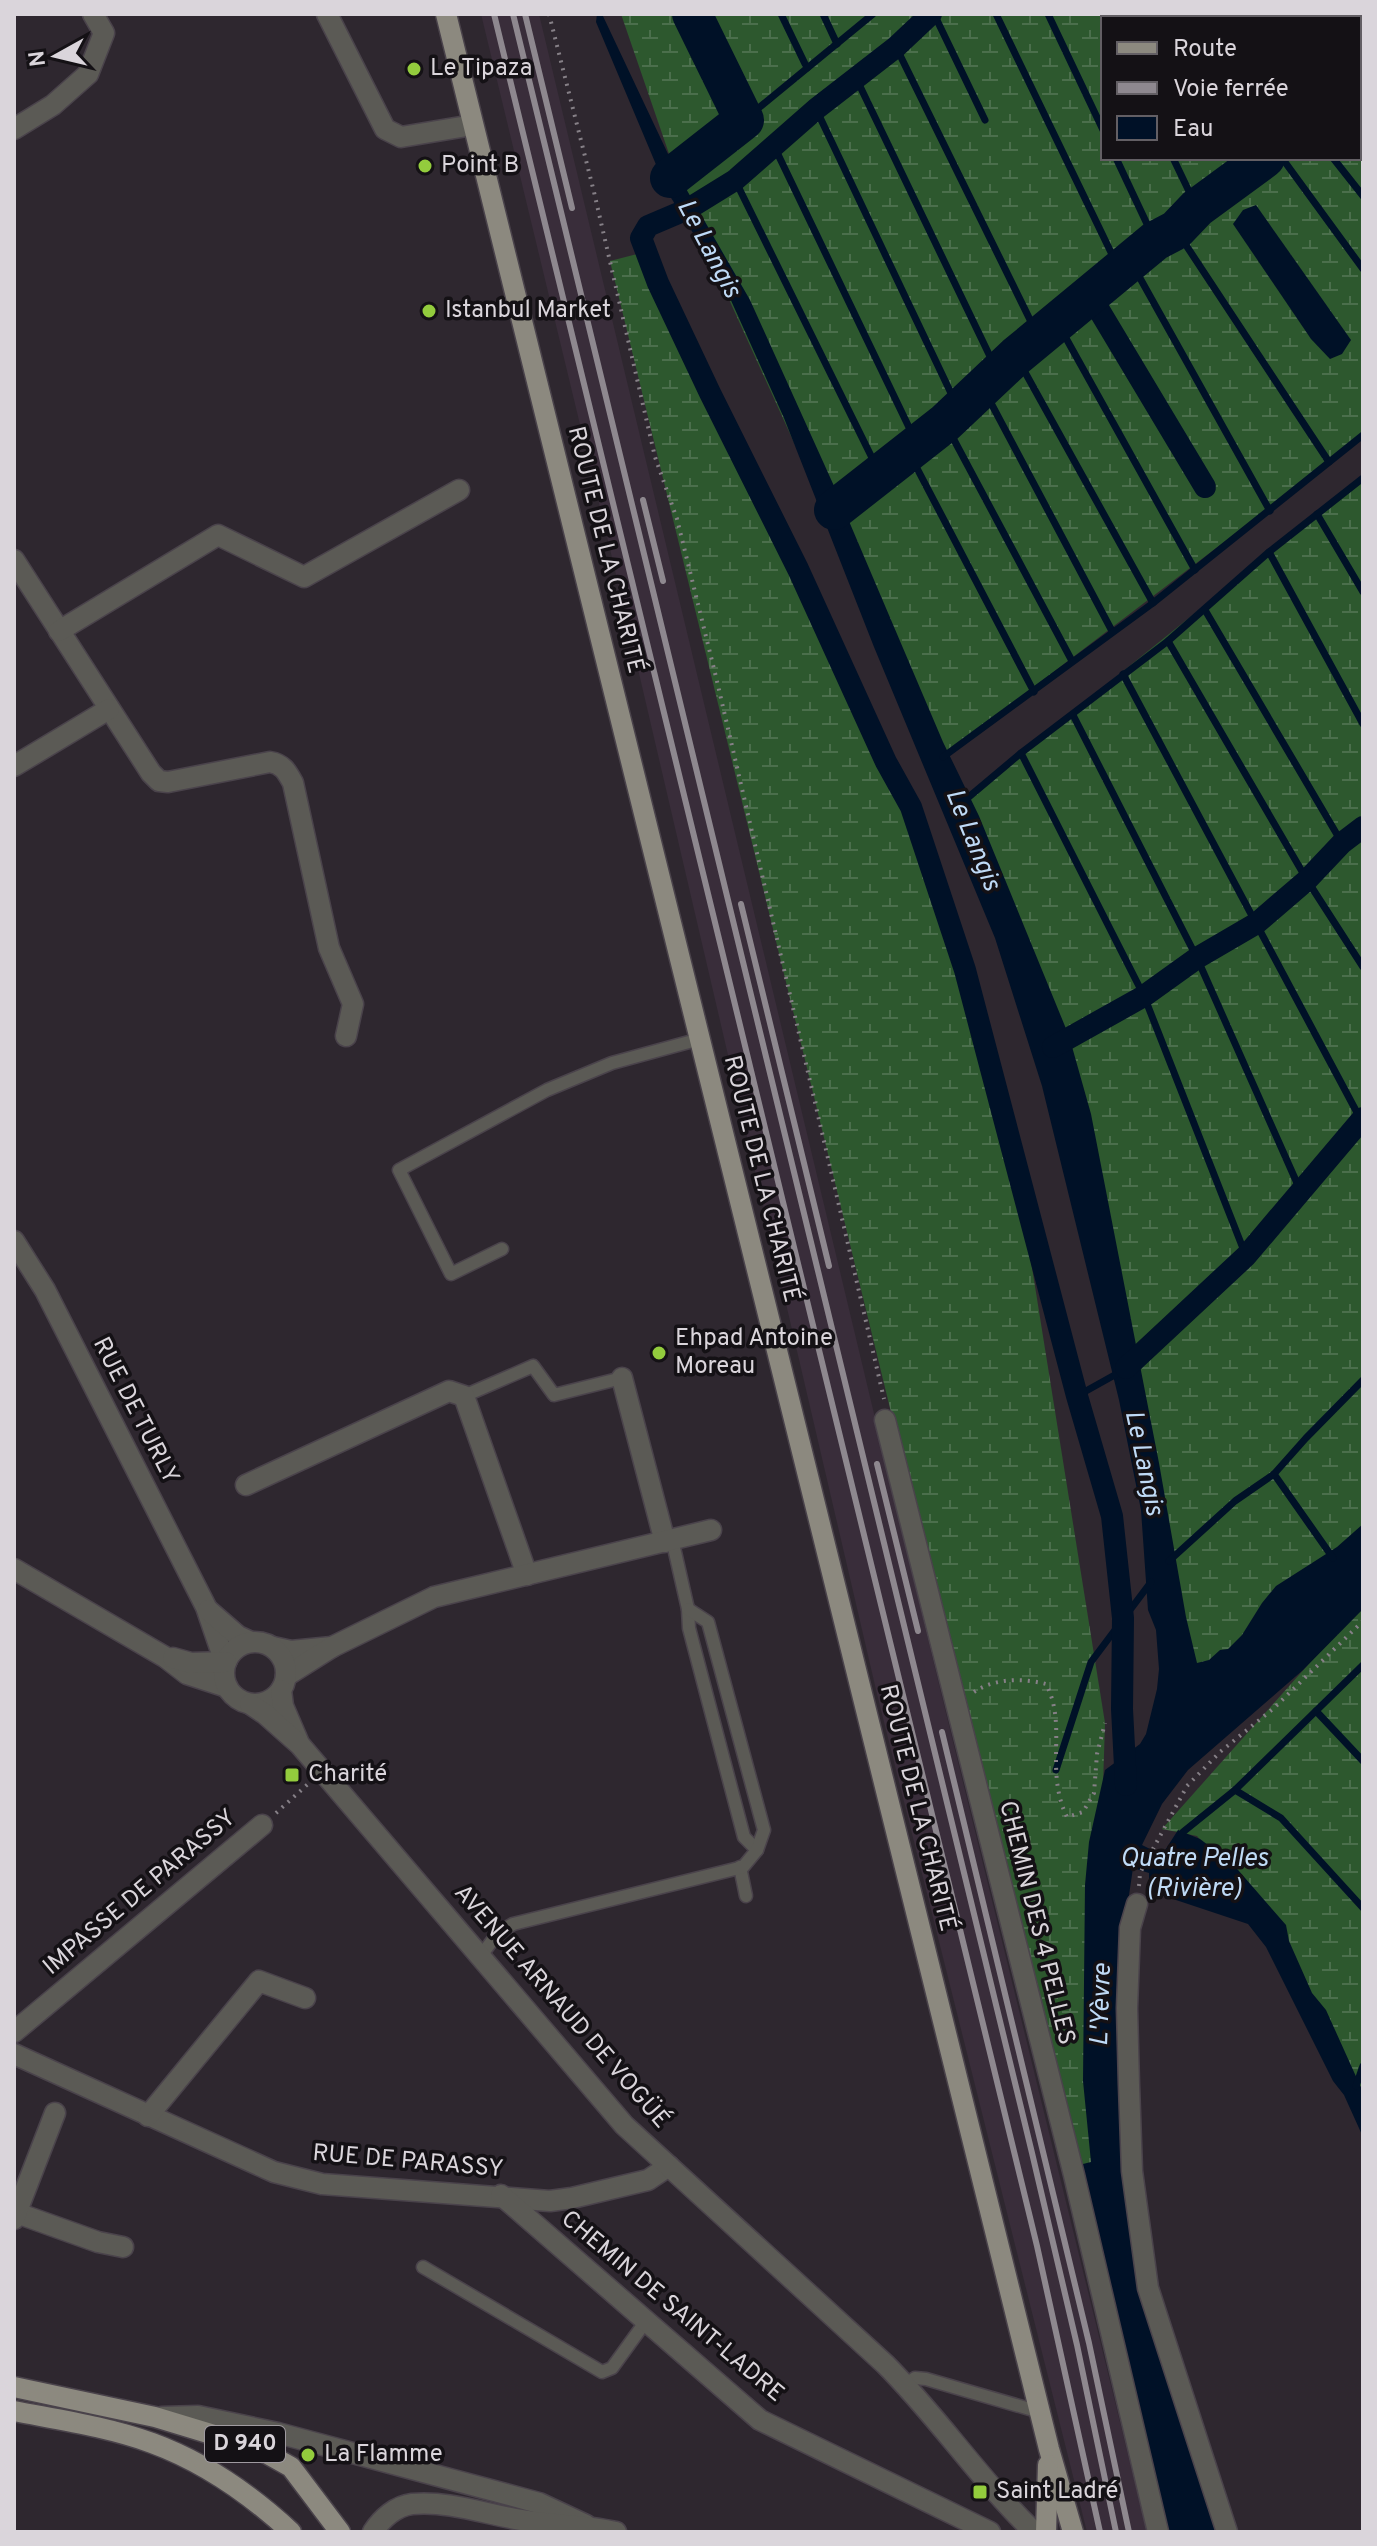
<svg xmlns="http://www.w3.org/2000/svg" width="1377" height="2546" font-family="Overpass,sans-serif">
	<defs>
		<pattern id="wetland-marsh" width="20" height="14" patternUnits="userSpaceOnUse" patternTransform="scale(2)"><rect width="20" height="14" fill="#2d582e"/><path d="M1 5h8M5 5V1M11 12h8M15 12V8" fill="none" stroke="#4b6f4c"/></pattern>
	</defs>
	<rect width="100%" height="100%" fill="#2e272f"/>
	<polygon fill="#392d3a" points="481,14 539,14 933,1660 1147,2532 1087,2532 877,1694 610,549"/>
	<g fill="url(#wetland-marsh)" fill-rule="evenodd">
		<path d="M621 14H1363V433L1329 462 938 760 688 209ZM1103 18H1359V158H1103Z"/>
		<polygon points="645,252 911,807 1012,1143 1105,1723 1091,2163 1075,2166 610,261"/>
		<polygon points="1363,477 1363,1566 1166,1752 1165,1564 1126,1368 959,804"/>
		<polygon points="1363,1603 1363,2091 1255,1903 1197,1836 1162,1829"/>
	</g>
	<g fill="#001127">
		<polygon points="597,14 602,14 677,173 750,300 834,486 943,742 979,816 1069,1036 1091,1114 1159,1463 1186,1617 1197,1663 1209,1660 1220,1650 1228,1649 1242,1635 1262,1603 1276,1586 1337,1547 1363,1524 1363,1609 1303,1670 1188,1770 1162,1804 1142,1845 1162,1855 1178,1830 1200,1839 1232,1863 1286,1925 1289,1941 1312,1993 1326,2010 1363,2092 1363,2137 1344,2095 1333,2081 1266,1947 1248,1924 1149,1891 1149,1873 1133,1868 1120,1956 1117,2010 1123,2155 1217,2532 1165,2532 1075,2166 1091,2162 1083,2081 1085,1885 1089,1842 1105,1770 1140,1744 1146,1734 1157,1689 1159,1669 1156,1630 1148,1610 1141,1510 1119,1400 1042,1086 995,938 874,647 784,418 720,276 668,193 596,22"/>
		<polygon points="1256,205 1351,340 1342,354 1330,359 1311,339 1233,224 1243,210"/>
	</g>
	<g fill="none" stroke-linecap="round" stroke-linejoin="round">
		<g stroke="#001127" stroke-width="7">
			<polyline points="781,14 807,68"/>
			<polyline points="823,14 837,44"/>
			<polyline points="934,14 985,120"/>
			<polyline points="996,14 1120,271"/>
			<polyline points="1048,14 1103,130"/>
			<polyline points="1105,14 1107,18"/>
			<polyline points="1214,14 1216,18"/>
			<polyline points="1274,14 1276,18"/>
			<polyline points="1333,14 1335,18"/>
			<polyline points="896,47 1039,338"/>
			<polyline points="1359,62 1363,69"/>
			<polyline points="856,78 998,373"/>
			<polyline points="1359,104 1363,109"/>
			<polyline points="816,109 959,410"/>
			<polyline points="744,120 873,14"/>
			<polyline points="773,144 917,444"/>
			<polyline points="1116,158 1155,241"/>
			<polyline points="1173,158 1197,208"/>
			<polyline points="1282,158 1363,269"/>
			<polyline points="1333,158 1363,196"/>
			<polyline points="735,180 880,474"/>
			<polyline points="1176,230 1329,462"/>
			<polyline points="1131,262 1270,511"/>
			<polyline points="1057,322 1195,570"/>
			<polyline points="1016,356 1153,603"/>
			<polyline points="983,388 1112,631"/>
			<polyline points="945,423 1072,661"/>
			<polyline points="909,453 1034,692"/>
			<polyline points="1317,514 1363,592"/>
			<polyline points="1269,552 1363,724"/>
			<polyline points="1205,610 1342,843"/>
			<polyline points="1168,641 1307,880 1363,967"/>
			<polyline points="1123,674 1361,1120"/>
			<polyline points="1073,715 1197,958 1301,1192"/>
			<polyline points="1021,753 1144,996 1246,1256"/>
			<polyline points="943,757 1153,603 1363,435"/>
			<polyline points="964,801 1021,753 1168,641 1269,552 1363,478"/>
			<polyline points="1077,1396 1120,1372"/>
			<polyline points="1274,1474 1333,1558"/>
			<polyline points="1169,1561 1235,1501 1274,1474 1306,1438 1363,1380"/>
			<polyline points="1316,1711 1363,1761"/>
			<polyline points="1056,1770 1091,1662 1151,1582"/>
			<polyline points="1235,1790 1281,1818 1363,1908"/>
			<polyline points="1179,1839 1183,1832 1235,1790 1363,1665"/>
			<polyline points="1356,2086 1363,2066"/>
		</g>
		<g stroke="#001127" stroke-width="22">
			<polyline points="931,14 896,47 816,109 735,180 688,209 648,226 641,238 658,283 710,393 798,569 886,762 911,807 965,970 1077,1396 1112,1516 1123,1618 1122,1709 1126,1785"/>
			<polyline points="1090,295 1205,487"/>
			<polyline points="1053,1047 1144,996 1197,958 1257,923 1307,880 1342,843 1363,827"/>
			<polyline points="1126,1368 1246,1256 1363,1118"/>
		</g>
		<g stroke="#001127" stroke-width="40">
			<polyline points="1161,14 1163,18"/>
			<polyline points="1359,75 1363,72"/>
			<polyline points="670,178 744,120 692,14"/>
			<polyline points="834,510 945,423 1016,356 1155,241 1176,230 1197,208 1265,158"/>
		</g>
		<g stroke="#4a434b" stroke-width="15">
			<g id="service">
				<polyline points="502,1249 451,1274 399,1170 547,1090 612,1063 700,1039"/>
				<polyline points="464,1396 533,1366 554,1395 622,1378"/>
				<polyline points="672,1539 688,1609 689,1628 744,1837 757,1850"/>
				<polyline points="740,1867 746,1896"/>
				<polyline points="480,1957 498,1933 513,1924 743,1867 757,1850 764,1830 708,1622 688,1609"/>
				<polyline points="423,2267 602,2372 612,2368 646,2321"/>
				<polyline points="906,2384 915,2378 926,2379 1040,2412"/>
			</g>
		</g>
		<g stroke="#4a434b" stroke-width="23">
			<g id="minor">
				<polyline points="327,14 385,129 401,137 473,125"/>
				<polyline points="14,129 53,105 88,74 104,33 93,14"/>
				<path d="M14 560 151 773 159 781 168 782 270 762C283 764 287 772 293 783L329 948 353 1004 346 1036"/>
				<polyline points="59,631 218,535 304,577 459,490"/>
				<polyline points="14,766 109,709"/>
				<polyline points="14,1241 45,1290 206,1607 220,1648 227,1660"/>
				<polyline points="622,1378 665,1542"/>
				<polyline points="885,1420 1074,2175 1158,2532"/>
				<polyline points="246,1485 449,1391 464,1396 527,1575"/>
				<polyline points="208,1610 238,1636 251,1642"/>
				<polyline points="273,1647 291,1651 332,1647"/>
				<polyline points="286,1676 332,1647 434,1597 711,1530"/>
				<polyline points="1137,1904 1130,1928 1127,2008 1129,2085 1132,2171 1148,2288 1227,2532"/>
				<polyline points="14,2032 262,1825"/>
				<polyline points="14,2054 274,2172 322,2184 550,2201 572,2198 648,2180 669,2166"/>
				<polyline points="148,2116 259,1981 305,1998"/>
				<polyline points="501,2195 760,2420 990,2532"/>
				<polyline points="14,2212 98,2242 123,2247"/>
				<polyline points="14,2219 55,2113"/>
				<polyline points="162,2417 198,2416 278,2433 539,2503 586,2525"/>
				<path d="M373 2532C382 2518 396 2506 412 2504 453 2500 496 2518 535 2522 563 2525 589 2526 616 2532"/>
			</g>
		</g>
		<g stroke="#4a434b" stroke-width="23">
			<g id="tertiary">
				<polyline points="14,1569 165,1657 187,1674 227,1687"/>
				<circle cx="255" cy="1673" r="31"/>
				<polyline points="173,1658 191,1663 226,1662"/>
				<polyline points="281,1690 283,1706 298,1741"/>
				<path d="M250 1704 265 1714 300 1745 624 2125 885 2364C938 2417 980 2480 1034 2532"/>
			</g>
		</g>
		<g stroke="#4a434b" stroke-width="23">
			<g id="primary">
				<polyline points="446,14 1049,2449 1073,2532"/>
				<polyline points="14,2387 155,2417 257,2448 291,2467 340,2532"/>
				<path d="M14 2411C60 2420 108 2427 152 2443 204 2462 251 2495 291 2532"/>
				<polyline points="1046,2532 1048,2465"/>
			</g>
		</g>
		<g stroke="#868087" stroke-width="4" stroke-dasharray="2 6" stroke-linecap="butt">
			<polyline points="549,14 594,192 655,457 677,519 716,677 884,1399"/>
			<path d="M974 1692C995 1678 1023 1678 1046 1684 1068 1726 1044 1770 1067 1817L1083 1812 1094 1793 1097 1754 1105 1723"/>
			<polyline points="276,1813 308,1784"/>
			<polyline points="1139,1886 1140,1873 1187,1786 1220,1752 1274,1708 1363,1621"/>
		</g>
		<use href="#service" stroke="#5b5a55" stroke-width="12"/>
		<use href="#minor" stroke="#5b5a55" stroke-width="20"/>
		<use href="#tertiary" stroke="#5b5a55" stroke-width="20"/>
		<use href="#primary" stroke="#8c897f" stroke-width="20"/>
		<g stroke="#8e888f" stroke-width="6">
			<polyline points="494,14 1037,2246 1100,2532"/>
			<polyline points="513,14 1032,2153 1077,2345 1116,2532"/>
			<polyline points="525,14 572,208"/>
			<polyline points="643,500 663,581"/>
			<polyline points="741,904 829,1266"/>
			<polyline points="877,1464 918,1631"/>
			<polyline points="942,1732 1089,2343 1129,2532"/>
		</g>
	</g>
	<g fill="#93cc3d" stroke="#141115" stroke-width="3">
		<circle cx="414" cy="69" r="8"/>
		<circle cx="425" cy="166" r="8"/>
		<circle cx="429" cy="311" r="8"/>
		<circle cx="659" cy="1353" r="8"/>
		<rect x="284" y="1767" width="16" height="16" rx="4"/>
		<circle cx="308" cy="2455" r="8"/>
		<rect x="972" y="2484" width="16" height="16" rx="4"/>
	</g>
	<g text-anchor="middle" dominant-baseline="central" stroke-width="7" stroke-linejoin="round" paint-order="stroke">
		<rect fill="#141115" stroke="#9f9aa0" stroke-width="2" x="205" y="2426" width="80" height="36" rx="6"/>
		<g font-size="22" font-weight="bold" fill="#dad5db">
			<text x="245" y="2444">D 940</text>
		</g>
		<g font-size="24" fill="#dad5db" stroke="#141115" text-anchor="start">
			<text x="430" y="69">Le Tipaza</text>
			<text x="441" y="166">Point B</text>
			<text x="445" y="311">Istanbul Market</text>
			<text x="675" y="1339">Ehpad Antoine<tspan x="675" dy="28">Moreau</tspan></text>
			<text x="308" y="1775">Charité</text>
			<text x="324" y="2455">La Flamme</text>
			<text x="996" y="2492">Saint Ladré</text>
		</g>
		<g font-size="24" fill="#dad5db" stroke="#141115">
			<text transform="translate(605 550) rotate(76)">ROUTE DE LA CHARITÉ</text>
			<text transform="translate(761 1179) rotate(76)">ROUTE DE LA CHARITÉ</text>
			<text transform="translate(135 1411) rotate(63)">RUE DE TURLY</text>
			<text transform="translate(917 1808) rotate(76)">ROUTE DE LA CHARITÉ</text>
			<text transform="translate(140 1893) rotate(-40)">IMPASSE DE PARASSY</text>
			<text transform="translate(1036 1923) rotate(76)">CHEMIN DES 4 PELLES</text>
			<text transform="translate(561 2007) rotate(49)">AVENUE ARNAUD DE VOGÜÉ</text>
			<text transform="translate(408 2162) rotate(5)">RUE DE PARASSY</text>
			<text transform="translate(672 2307) rotate(40)">CHEMIN DE SAINT-LADRE</text>
		</g>
		<g font-size="26" font-style="italic" fill="#bfdaf6" stroke="#141115">
			<text transform="translate(708 249) rotate(62)">Le Langis</text>
			<text transform="translate(972 840) rotate(68)">Le Langis</text>
			<text transform="translate(1143 1463) rotate(78)">Le Langis</text>
			<text x="1194" y="1859">Quatre Pelles<tspan x="1194" dy="30">(Rivière)</tspan></text>
			<text transform="translate(1102 2005) rotate(-88)">L'Yèvre</text>
		</g>
	</g>
	<rect width="1377" height="2546" fill="none" stroke="#dad5db" stroke-width="32"/>
	<rect x="1101" y="16" width="260" height="144" fill="#141115" stroke="#635f64" stroke-width="2"/>
	<rect x="1117" y="42" width="40" height="12" fill="#8c897f" stroke="#635f64" stroke-width="2"/>
	<text x="1173" y="56" font-size="24" fill="#dad5db">Route</text>
	<rect x="1117" y="82" width="40" height="12" fill="#8e888f" stroke="#635f64" stroke-width="2"/>
	<text x="1173" y="96" font-size="24" fill="#dad5db">Voie ferrée</text>
	<rect x="1117" y="116" width="40" height="24" fill="#001127" stroke="#635f64" stroke-width="2"/>
	<text x="1173" y="136" font-size="24" fill="#dad5db">Eau</text>
	<g transform="translate(56 56) rotate(262)" stroke="#141115" stroke-width="6" paint-order="stroke">
	<path d="M0-6L14 30L0 20L-14 30Z" fill="#dad5db"/>
	<text y="-12" font-size="22" font-weight="bold" text-anchor="middle" fill="#dad5db">N</text>
	</g>
</svg>
